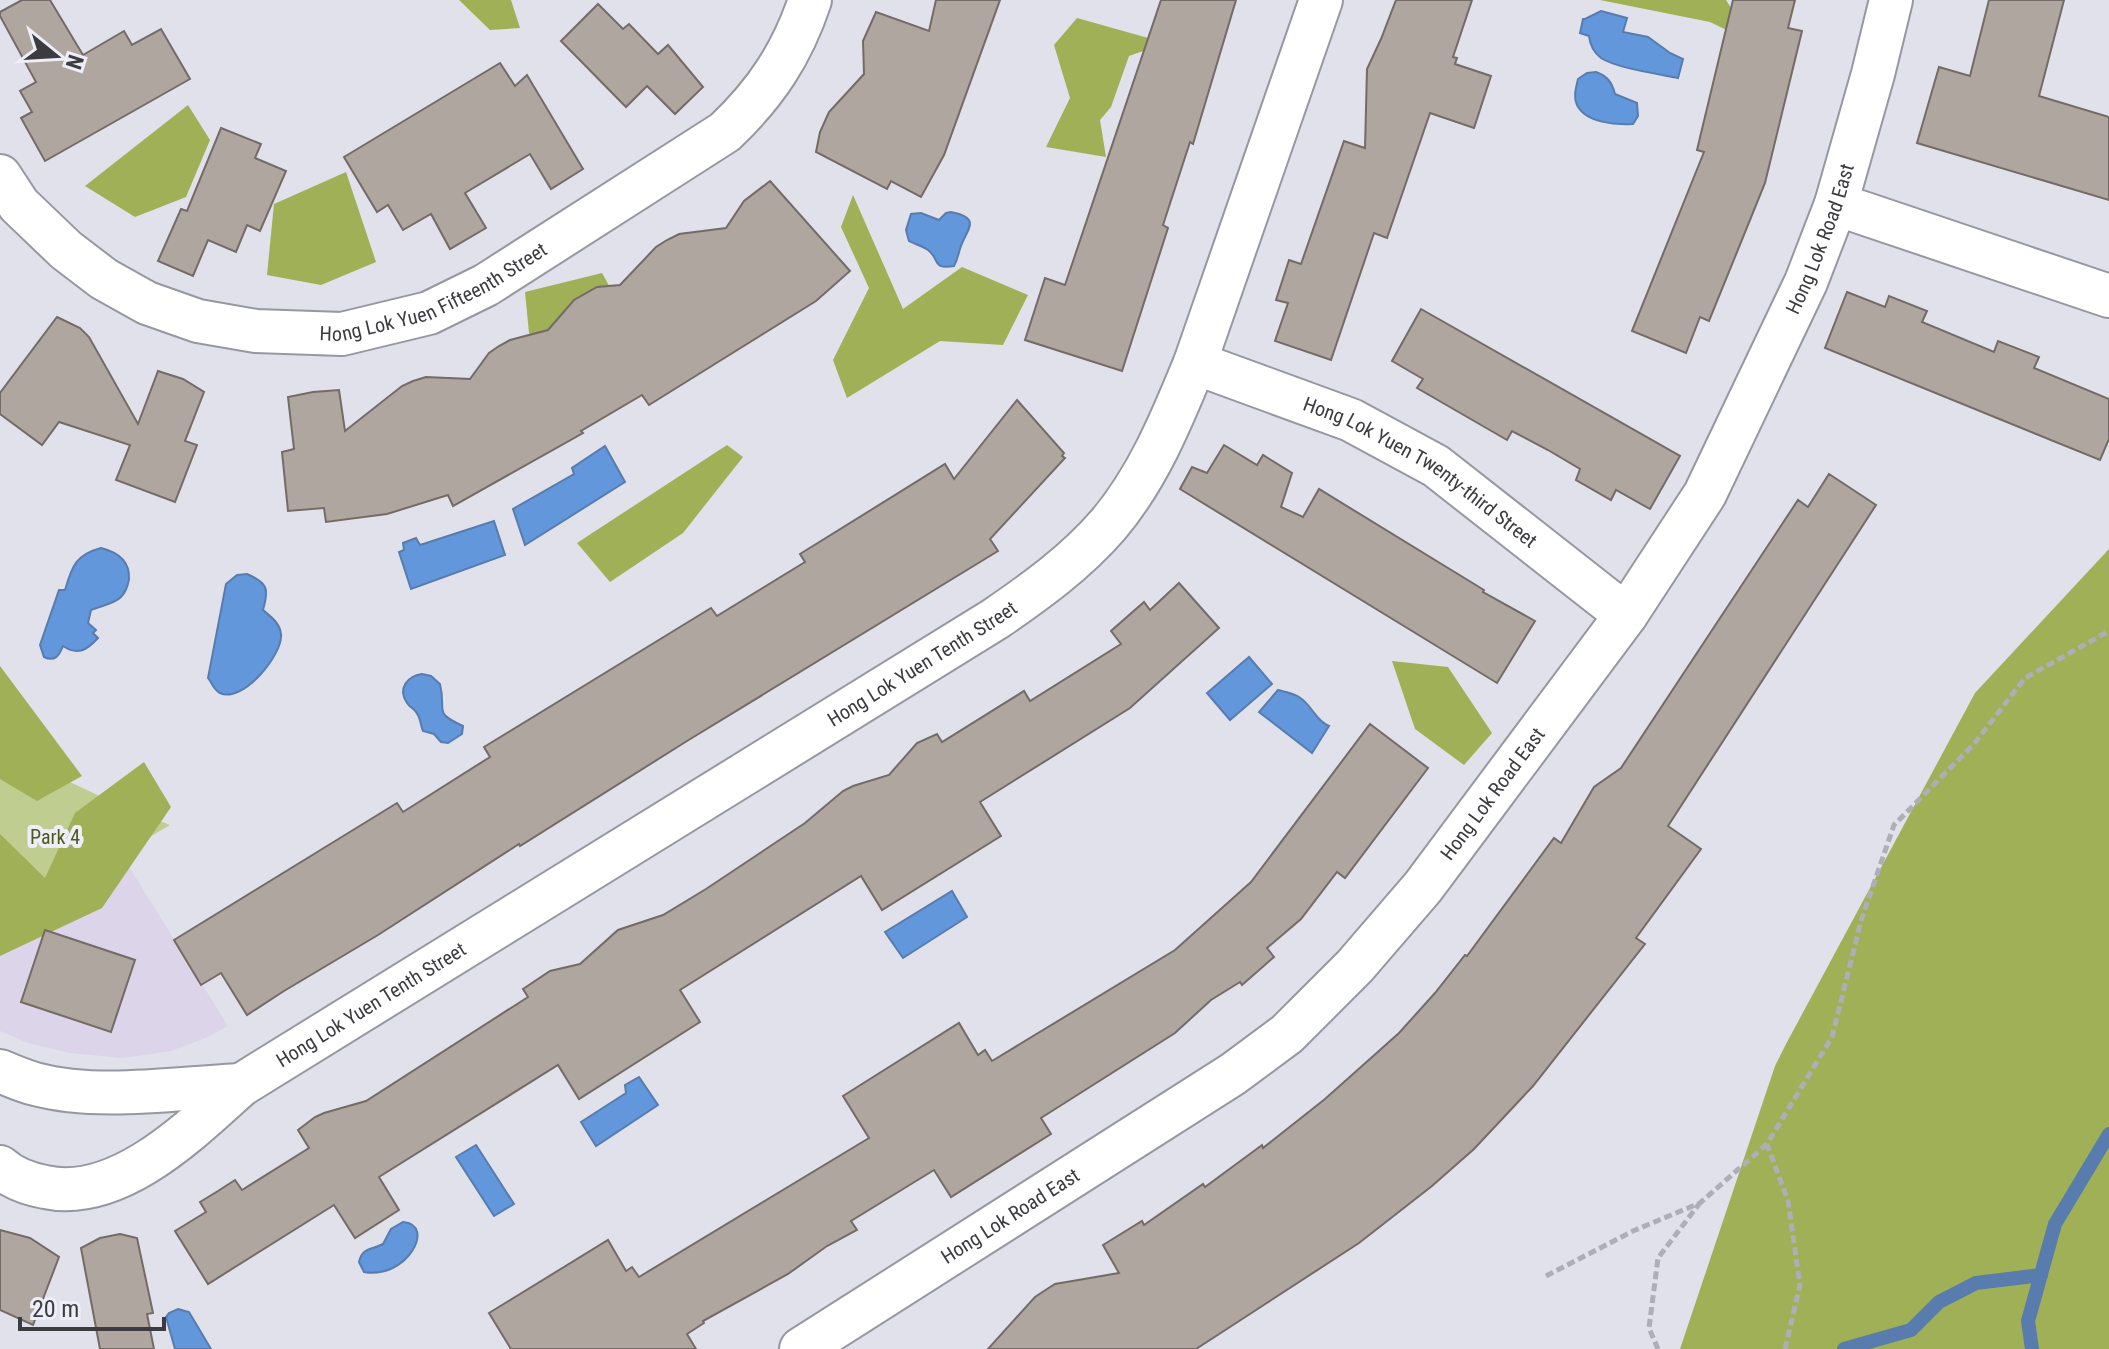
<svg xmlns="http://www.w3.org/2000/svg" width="2109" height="1349" font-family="'Roboto Condensed',sans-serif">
	<rect width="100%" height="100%" fill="#e0e1eb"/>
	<polygon fill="#dcd4e9" points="121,854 228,1026 208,1037 171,1051 123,1058 70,1053 28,1043 0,1031 0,954"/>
	<polygon fill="#bfcd90" points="10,754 123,807 170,825 121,854 0,954 0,763"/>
	<g fill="#9fb056">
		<polygon points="459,0 511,0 520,28 490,30"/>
		<polygon points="1600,0 1726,0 1742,25 1741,37 1710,22"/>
		<polygon points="1077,18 1166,43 1129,56 1111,107 1100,120 1106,157 1046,147 1070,98 1054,45"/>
		<polygon points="188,105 210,140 186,197 135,217 85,186"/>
		<polygon points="346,172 376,262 321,285 267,275 274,204"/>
		<polygon points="853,195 903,309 962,267 1028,295 1003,345 940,341 847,398 833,360 869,288 841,227"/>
		<polygon points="602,273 621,307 564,358 529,333 525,292"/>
		<polygon points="727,445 743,457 683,533 610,582 577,543"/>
		<polygon points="2109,549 2109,1349 1680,1349 1775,1066 1786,1044 1975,693"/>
		<polygon points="1392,661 1448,667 1492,733 1464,765 1415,729"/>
		<polygon points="0,666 82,776 37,801 0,779"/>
		<polygon points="144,762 171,807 102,908 0,956 0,834 45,878 75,813"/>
	</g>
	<g fill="#6297dc" stroke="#577cad" stroke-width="2">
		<path d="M1601 11 1627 18 1623 32 1648 37 1670 53 1683 59 1678 78C1659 74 1616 68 1601 58 1593 52 1590 45 1589 36L1580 33 1583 19H1585Z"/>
		<path d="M1596 72C1607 76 1612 82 1615 94L1637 103 1638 116 1633 124C1616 125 1586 123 1577 105 1573 97 1576 88 1578 79L1587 73Z"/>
		<path d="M951 212C982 218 967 229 961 246 958 254 958 259 954 266 932 270 940 259 928 250 923 246 914 244 909 241L906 230 911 214 921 213 939 220 946 213Z"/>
		<polygon points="605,446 625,482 525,545 513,509 574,474 572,468"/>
		<polygon points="494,521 505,555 411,589 399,552 404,550 403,543 416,538 420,545"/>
		<path d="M101 548C117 552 130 560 129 579 128 585 126 592 121 597 114 604 100 606 91 610L88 623 96 630 93 633 98 638C87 650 78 656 63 646 59 656 55 662 44 657L40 645 59 590H65C72 567 75 555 101 548Z"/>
		<path d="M247 574C268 583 269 589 263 610 270 616 280 623 281 634 283 655 242 704 220 693 214 690 212 683 208 678L226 584 237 575Z"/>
		<polygon points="1249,657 1272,684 1230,720 1207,693"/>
		<path d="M422 674 431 676 440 684C447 712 432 712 463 726L462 734 448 743 441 742 434 734 423 731C420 724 421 718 416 712 411 705 412 710 407 703 397 688 408 676 422 674Z"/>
		<path d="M1278 690C1285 692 1293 693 1299 697 1312 705 1315 720 1329 726L1312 753 1259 712Z"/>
		<polygon points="952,891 967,917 903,958 885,932"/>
		<polygon points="639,1077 658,1105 596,1146 581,1122 626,1093 625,1085"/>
		<polygon points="476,1145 514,1204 494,1216 456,1157"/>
		<path d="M403 1222C437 1225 406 1280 364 1272L359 1262C362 1247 372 1250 383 1244L391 1229Z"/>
		<polygon points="178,1309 189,1312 211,1349 175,1349 166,1317 169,1313"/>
	</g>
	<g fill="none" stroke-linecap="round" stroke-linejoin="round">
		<g stroke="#577cad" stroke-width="14">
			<polyline points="1844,1349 1911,1330 1939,1302 1976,1283 2041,1275"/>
			<polyline points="2032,1349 2028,1321 2055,1224 2109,1134"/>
		</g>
	</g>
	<g fill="#afa6a0" stroke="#746b66" stroke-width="2">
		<polygon points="22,0 50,0 83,55 124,31 132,45 161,29 190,79 45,161 21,118 32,112 20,91 36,82 0,16 0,12"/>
		<polygon points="936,0 1000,0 944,155 921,197 891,181 887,189 816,152 820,132 829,112 864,74 863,41 876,12 929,31"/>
		<polygon points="1161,0 1236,0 1193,144 1190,142 1163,225 1168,228 1122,371 1025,340 1045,278 1065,285"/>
		<polygon points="1396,0 1472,0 1453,57 1457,58 1455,64 1491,76 1474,128 1430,113 1387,238 1374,233 1331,360 1275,341 1288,303 1276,300 1289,260 1301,264 1344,141 1365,148 1367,69 1381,39"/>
		<polygon points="1733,0 1795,0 1788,28 1802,31 1765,183 1709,321 1700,317 1686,353 1632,331 1704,152 1697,150"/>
		<polygon points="1989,0 2064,0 2039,96 2109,117 2109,200 1917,143 1939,67 1970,76"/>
		<polygon points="598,4 623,29 629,24 658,54 668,45 703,87 675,114 647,86 626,107 561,41"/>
		<polygon points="500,63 515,86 527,75 583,169 551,189 530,154 465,193 486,228 450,249 431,214 403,230 388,205 377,212 344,157"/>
		<polygon points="221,128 261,144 255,158 286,171 260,231 247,225 236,252 208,240 193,276 158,261 181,209 187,211"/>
		<polygon points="770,181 850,271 816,301 649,405 642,395 581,431 583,433 453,506 448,495 387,514 326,522 324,508 288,511 282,452 294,449 288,397 313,392 339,390 345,431 402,386 413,381 426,377 470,379 489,353 499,346 510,340 548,330 574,300 597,287 620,285 656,247 667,240 679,234 726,228 744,201"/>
		<polygon points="1847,292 1885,307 1889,296 1927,311 1922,322 1994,352 1998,341 2039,357 2034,368 2109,399 2109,439 2100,460 1825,348"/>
		<polygon points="1421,309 1680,456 1650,509 1616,490 1611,500 1576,480 1580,469 1548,450 1512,431 1507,440 1417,388 1423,379 1392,361"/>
		<polygon points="57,317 80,328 89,337 138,424 158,371 183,379 204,392 185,441 197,445 175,502 116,480 130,445 59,422 42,445 0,414 0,393"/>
		<polygon points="1017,400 1064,453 1062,456 1065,458 990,539 998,551 687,741 520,846 519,844 378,935 284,991 247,1015 221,973 201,985 174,940 397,803 403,812 490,757 484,747 711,608 717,616 805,562 800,554 945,464 954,479"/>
		<polygon points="1224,445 1257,465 1263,455 1292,473 1281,507 1303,517 1319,489 1484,590 1483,592 1535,621 1497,683 1180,489 1192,467 1207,473"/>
		<polygon points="1829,474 1876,505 1668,826 1701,849 1636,938 1645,944 1533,1086 1474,1149 1432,1186 1359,1243 1196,1349 988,1349 1035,1297 1044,1291 1055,1284 1119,1273 1103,1245 1142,1221 1144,1225 1203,1184 1205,1187 1262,1145 1263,1148 1325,1099 1399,1033 1435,993 1465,955 1467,956 1554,838 1561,843 1594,787 1621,768 1798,500 1808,507"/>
		<polygon points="1179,583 1219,628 1130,708 980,802 1001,836 882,910 861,876 680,990 700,1022 579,1099 558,1065 379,1177 399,1210 355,1238 334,1205 208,1284 175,1231 206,1212 200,1202 218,1191 235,1180 242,1190 309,1148 298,1130 315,1117 324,1113 366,1101 528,997 523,989 550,971 580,964 618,930 663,915 706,889 805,823 843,791 853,786 889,775 917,743 937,734 942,742 1024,691 1030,701 1121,644 1111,631 1144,602 1150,610"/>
		<polygon points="1370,724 1428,768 1345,878 1337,872 1301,919 1267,948 1274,957 1242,985 1240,982 1211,1000 1175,1033 1041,1118 1051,1134 951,1197 934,1170 851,1221 857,1230 827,1246 788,1274 703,1321 704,1323 687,1334 696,1349 511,1349 489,1313 608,1240 626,1271 632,1267 639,1277 869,1138 843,1096 959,1023 978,1055 985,1050 992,1061 1175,950 1251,882"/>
		<polygon points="45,930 135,960 111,1032 21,1002"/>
		<polygon points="0,1230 30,1238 59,1257 33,1325 0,1310"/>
		<polygon points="120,1234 137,1238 153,1313 147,1314 154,1349 100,1349 81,1248 100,1238"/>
	</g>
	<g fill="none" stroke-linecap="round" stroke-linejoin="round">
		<g stroke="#9697a0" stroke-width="46">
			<g id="minor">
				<path id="s1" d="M0 176 19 205 66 250 104 279 147 303 198 321 256 331 342 334 429 313 486 285 725 132C766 93 792 54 810 0"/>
				<polyline points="1836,204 2109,296"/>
				<path id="s2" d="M1195 363 1351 420 1436 466 1626 615"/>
				<path d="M0 1071C12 1076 23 1081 35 1084 98 1101 176 1088 241 1085"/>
				<path id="s3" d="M0 1167C12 1178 29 1184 45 1187 118 1203 191 1130 241 1085L995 619C1036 591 1076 562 1108 525 1148 478 1172 419 1195 363L1321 0"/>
				<path id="s4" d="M801 1349 1233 1074 1287 1034 1355 966 1423 887 1626 615 1705 494 1806 282 1836 204 1873 74 1891 0"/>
			</g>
		</g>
		<g stroke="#aeaeb6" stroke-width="5" stroke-dasharray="8 4" stroke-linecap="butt">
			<polyline points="1546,1276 1633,1231 1700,1203 1767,1144"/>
			<polyline points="1658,1349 1649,1328 1658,1258 1699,1204"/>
			<polyline points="1785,1349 1800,1285 1788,1201 1767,1144 1832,1037 1861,921 1894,825 1974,744 2025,678 2109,631"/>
		</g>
		<use href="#minor" stroke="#fff" stroke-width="42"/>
	</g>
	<g text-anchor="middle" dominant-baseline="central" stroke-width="8" stroke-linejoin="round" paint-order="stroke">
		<g font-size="20" fill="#3c3c40" stroke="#edeef8">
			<text stroke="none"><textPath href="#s4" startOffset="1544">Hong Lok Road East</textPath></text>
			<text stroke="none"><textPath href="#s1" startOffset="496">Hong Lok Yuen Fifteenth Street</textPath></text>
			<text stroke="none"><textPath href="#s2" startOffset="252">Hong Lok Yuen Twenty-third Street</textPath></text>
			<text stroke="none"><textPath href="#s3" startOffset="1080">Hong Lok Yuen Tenth Street</textPath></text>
			<text stroke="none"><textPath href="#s4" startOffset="896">Hong Lok Road East</textPath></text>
			<text stroke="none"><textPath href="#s3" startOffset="432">Hong Lok Yuen Tenth Street</textPath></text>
			<text stroke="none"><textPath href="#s4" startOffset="248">Hong Lok Road East</textPath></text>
		</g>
		<g font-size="20" fill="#4f5a19" stroke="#edeef8">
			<text x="55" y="837">Park 4</text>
		</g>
	</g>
	<g transform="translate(56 56) rotate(108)" stroke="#edeef8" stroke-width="6" paint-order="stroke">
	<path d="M0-6L14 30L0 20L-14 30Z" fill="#3c3c40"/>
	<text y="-12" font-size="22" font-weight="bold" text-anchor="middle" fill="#3c3c40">N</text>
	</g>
	<path d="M20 1317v12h144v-12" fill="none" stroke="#3c3c40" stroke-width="4"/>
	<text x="32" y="1317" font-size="24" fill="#3c3c40" stroke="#edeef8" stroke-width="6" paint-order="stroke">20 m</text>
</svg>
